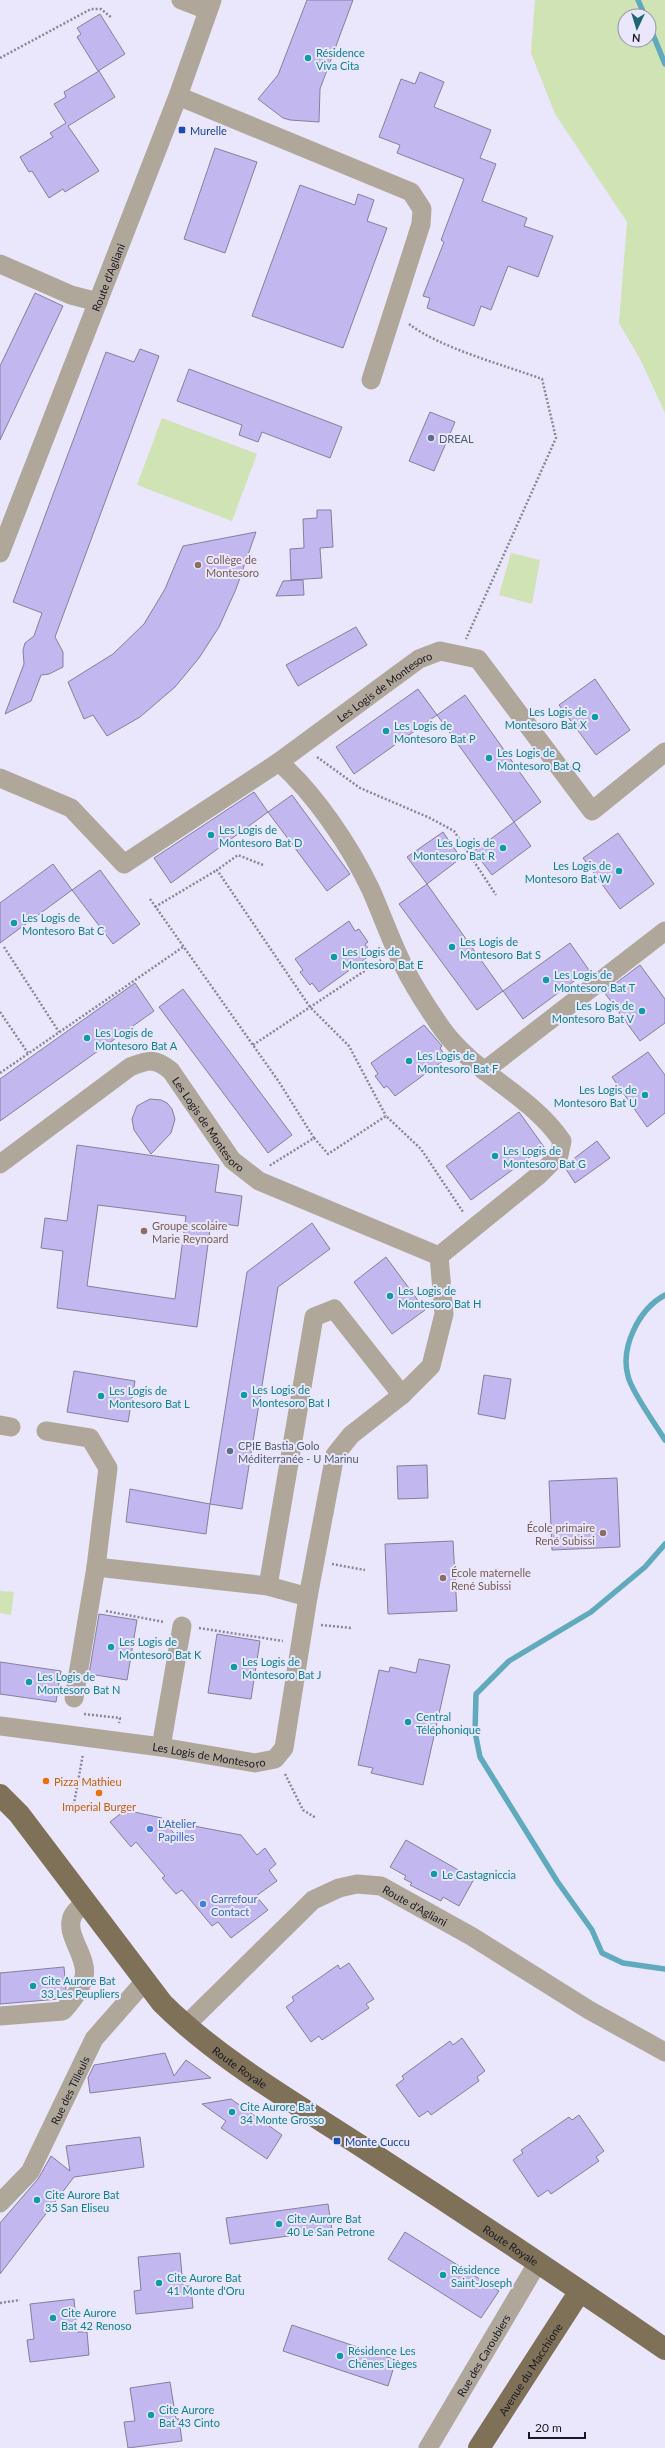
<svg xmlns="http://www.w3.org/2000/svg" width="665" height="2448" font-family="Lato,sans-serif">
	<rect width="100%" height="100%" fill="#eae6fc"/>
	<g fill="#cfe3b4" fill-rule="evenodd">
		<path d="M535 0H665V413L640 359 619 323 627 222 555 114 531 53ZM625 16H649V40H625Z"/>
		<polygon points="162,418 257,454 232,521 137,485"/>
		<polygon points="511,553 540,560 532,604 499,595"/>
		<polygon points="0,1591 14,1592 11,1615 0,1613"/>
	</g>
	<g fill="none" stroke-linecap="round" stroke-linejoin="round">
		<g stroke="#60aabe" stroke-width="5.5">
			<polyline points="638,0 645,16"/>
			<polyline points="649,25 665,64"/>
			<path d="M665 1295C639 1309 620 1347 628 1376 631 1391 656 1425 665 1440"/>
			<polyline points="665,1544 645,1567 591,1612 509,1661 476,1694 475,1732 480,1757 557,1881 592,1930 602,1953 623,1963 665,1969"/>
		</g>
	</g>
	<g fill="#c2b7ef" stroke="#857f9f" fill-rule="evenodd">
		<polygon points="307,0 353,0 320,89 319,122 290,120 283,118 258,99 278,75"/>
		<polygon points="100,14 125,54 98,71 77,37 81,34 77,28"/>
		<polygon points="99,71 115,97 68,126 99,171 65,192 63,189 49,198 32,171 29,172 20,157 53,137 50,133 66,123 54,104 66,97 64,92"/>
		<polygon points="420,72 444,82 434,107 491,130 480,158 496,164 482,201 527,218 524,226 553,236 538,277 508,266 491,310 481,306 474,326 427,308 430,298 423,296 444,242 441,240 464,179 397,153 400,145 379,137 401,79 415,84"/>
		<polygon points="215,148 257,162 225,253 184,239"/>
		<polygon points="300,185 355,205 358,194 374,200 367,221 387,228 343,348 252,316"/>
		<polygon points="35,293 63,306 0,440 0,366"/>
		<polygon points="140,349 159,356 55,637 63,652 63,667 49,674 41,675 31,701 5,714 24,664 23,650 25,643 34,636 42,613 13,602 106,352 134,362"/>
		<polygon points="189,369 342,427 330,458 262,432 258,442 239,435 242,425 177,401"/>
		<polygon points="430,412 455,422 434,471 409,461"/>
		<polygon points="317,510 331,510 333,547 320,548 322,578 291,580 290,549 304,548 303,519 317,518"/>
		<polygon points="256,532 236,589 219,627 199,658 175,687 140,717 107,736 93,715 84,719 68,682 113,654 144,624 165,589 183,546"/>
		<polygon points="303,580 304,595 276,596 283,581"/>
		<polygon points="356,627 367,645 298,686 286,665"/>
		<polygon points="595,679 630,730 596,755 559,705"/>
		<polygon points="418,689 437,715 354,774 336,747"/>
		<polygon points="465,695 541,802 514,822 437,715"/>
		<polygon points="254,792 268,812 171,883 154,858"/>
		<polygon points="292,795 350,874 327,891 268,812"/>
		<polygon points="514,822 531,846 492,875 474,851"/>
		<polygon points="443,832 461,858 427,884 407,857"/>
		<polygon points="618,833 654,884 620,909 583,858"/>
		<polygon points="53,864 72,890 0,943 0,903"/>
		<polygon points="100,870 140,924 113,944 72,890"/>
		<polygon points="427,884 503,991 477,1010 399,904"/>
		<polygon points="349,921 355,931 359,929 368,942 365,944 372,954 319,992 312,983 310,985 300,972 303,970 295,959"/>
		<polygon points="570,943 589,970 523,1019 503,991"/>
		<polygon points="640,965 665,999 665,1023 640,1041 604,992"/>
		<polygon points="135,983 154,1011 0,1121 0,1079"/>
		<polygon points="183,989 292,1135 268,1153 159,1007"/>
		<polygon points="424,1025 442,1046 440,1048 447,1058 395,1096 387,1086 384,1088 375,1076 378,1074 371,1063"/>
		<polygon points="648,1052 665,1075 665,1113 647,1127 612,1077"/>
		<polygon points="150,1099 161,1100 167,1103 172,1109 175,1119 171,1133 151,1154 134,1130 132,1119 137,1106"/>
		<polygon points="519,1112 544,1147 471,1200 446,1166"/>
		<polygon points="597,1141 610,1158 575,1183 564,1166"/>
		<path d="M77 1145 219 1165 215 1192 242 1196 238 1226 211 1222 197 1327 57 1308 63 1251 41 1248 45 1218 67 1221ZM98 1205 186 1216 175 1299 87 1286Z"/>
		<polygon points="312,1223 330,1249 278,1287 242,1509 210,1504 247,1272"/>
		<polygon points="386,1257 425,1310 392,1334 354,1282"/>
		<polygon points="74,1371 135,1381 128,1422 67,1412"/>
		<polygon points="484,1375 511,1379 505,1419 478,1414"/>
		<polygon points="427,1465 428,1498 398,1499 397,1466"/>
		<polygon points="617,1478 620,1547 552,1550 549,1481"/>
		<polygon points="130,1489 210,1504 206,1534 126,1522"/>
		<polygon points="453,1541 457,1611 388,1614 385,1544"/>
		<polygon points="99,1614 137,1620 127,1680 89,1674"/>
		<polygon points="217,1634 260,1641 251,1699 208,1693"/>
		<polygon points="419,1659 450,1665 423,1785 371,1773 373,1768 358,1765 379,1670 389,1672 390,1667 416,1673"/>
		<polygon points="0,1662 61,1671 56,1702 0,1694"/>
		<polygon points="125,1810 162,1818 176,1836 188,1827 190,1830 194,1826 241,1835 257,1855 265,1848 276,1864 269,1870 277,1881 256,1896 268,1910 231,1938 218,1922 212,1926 182,1890 176,1894 162,1878 165,1876 136,1842 131,1847 110,1822"/>
		<polygon points="406,1840 474,1879 459,1906 443,1897 441,1901 410,1885 412,1883 404,1879 406,1876 390,1867"/>
		<polygon points="349,1963 374,1999 366,2004 369,2008 322,2040 319,2036 311,2042 286,2007 294,2001 292,1997 338,1965 340,1969"/>
		<polygon points="64,1967 66,1990 59,1999 0,2004 0,1973"/>
		<polygon points="462,2038 485,2071 477,2077 479,2081 431,2115 428,2111 419,2117 396,2085 404,2079 402,2076 450,2041 453,2045"/>
		<polygon points="165,2053 174,2076 186,2060 211,2078 90,2093 88,2078 94,2065"/>
		<polygon points="231,2099 282,2135 267,2159 221,2128 226,2121 202,2104"/>
		<polygon points="579,2115 604,2151 596,2157 599,2161 551,2194 548,2190 538,2197 513,2160 523,2153 521,2150 569,2117 572,2120"/>
		<polygon points="140,2137 144,2167 74,2177 0,2274 0,2223 38,2179 51,2156 70,2171 66,2146"/>
		<polygon points="328,2204 332,2230 230,2244 226,2218"/>
		<polygon points="405,2232 499,2291 481,2318 388,2259"/>
		<polygon points="180,2253 183,2286 191,2286 193,2308 136,2314 134,2291 141,2290 138,2257"/>
		<polygon points="74,2299 77,2332 87,2332 89,2355 30,2362 27,2340 34,2339 30,2304"/>
		<polygon points="292,2325 396,2360 388,2386 283,2351"/>
		<polygon points="170,2382 176,2419 179,2419 182,2441 128,2448 124,2422 135,2421 130,2388"/>
	</g>
	<g fill="none" stroke-linecap="round" stroke-linejoin="round">
		<g stroke="#8a8798" stroke-width="2.5" stroke-dasharray="2 2" stroke-linecap="butt">
			<polyline points="0,58 91,9 101,9 112,18"/>
			<path d="M409 324C440 348 504 365 542 379L556 438 466 639"/>
			<polyline points="317,757 360,788 430,818 454,831 496,895"/>
			<polyline points="263,865 238,855 217,870 310,1007 349,1046 386,1116"/>
			<polyline points="150,899 279,1082 314,1138 269,1166"/>
			<polyline points="155,907 217,870"/>
			<polyline points="4,947 59,1032"/>
			<polyline points="0,1012 28,1053"/>
			<polyline points="253,1045 381,960"/>
			<polyline points="0,1073 183,947"/>
			<polyline points="314,1138 328,1154 386,1116 421,1149 463,1212"/>
			<polyline points="332,1564 365,1570"/>
			<polyline points="106,1611 164,1622"/>
			<polyline points="321,1625 352,1628"/>
			<polyline points="199,1628 283,1641"/>
			<polyline points="84,1714 120,1718 119,1723"/>
			<polyline points="285,1774 303,1810 316,1818"/>
			<polyline points="73,1809 83,1754"/>
			<polyline points="0,2303 20,2300"/>
		</g>
		<g stroke="#afa89a" stroke-width="19">
			<polyline points="181,0 207,10"/>
			<polyline points="178,96 411,192 422,209 421,224 371,380"/>
			<polyline points="0,264 71,295 98,302"/>
			<path id="s1" d="M0 553 178 96 212 0"/>
			<path id="s2" d="M279 762 419 659 440 651 478 659 592 811 665 752"/>
			<path d="M0 778 71 808 124 864 279 762C316 795 350 846 371 890 382 915 391 941 403 965 414 987 429 1010 443 1030 475 1074 532 1096 562 1141L559 1155 539 1175 439 1256"/>
			<polyline points="484,1071 665,931"/>
			<path id="s3" d="M0 1164 130 1067C148 1060 155 1057 171 1071L232 1160 259 1181 439 1256 444 1314 431 1366 402 1395 351 1435 335 1455 308 1597"/>
			<polyline points="0,1425 11,1427"/>
			<polyline points="268,1586 314,1317 334,1309 402,1395"/>
			<polyline points="74,1698 96,1567"/>
			<path id="s4" d="M0 1726 161 1747 255 1763 275 1759 284 1748 308 1597 268 1586 96 1567 108 1468 90 1438 46 1431"/>
			<polyline points="161,1747 182,1626"/>
			<path d="M0 2016 63 2011C72 2001 80 1991 84 1977 89 1957 63 1934 73 1915 75 1911 82 1906 85 1902"/>
			<path id="s5" d="M185 2026 313 1900 339 1888 357 1884 381 1886 471 1936 589 2010 665 2052"/>
			<path id="s6" d="M0 2203 30 2172 94 2039 145 1981"/>
			<path id="s7" d="M428 2448 538 2262"/>
		</g>
		<g stroke="#7e7157" stroke-width="22">
			<path id="s8" d="M0 1795 19 1814 162 2003C218 2059 295 2103 361 2146 463 2212 565 2280 665 2349"/>
			<path id="s9" d="M479 2448 580 2291"/>
		</g>
	</g>
	<g fill="#0f9aa8" stroke="#eae6fc" stroke-width="1.5">
		<circle cx="308" cy="58" r="4"/>
		<circle cx="595" cy="717" r="4"/>
		<circle cx="386" cy="731" r="4"/>
		<circle cx="489" cy="758" r="4"/>
		<circle cx="211" cy="835" r="4"/>
		<circle cx="503" cy="848" r="4"/>
		<circle cx="619" cy="871" r="4"/>
		<circle cx="14" cy="923" r="4"/>
		<circle cx="452" cy="947" r="4"/>
		<circle cx="334" cy="957" r="4"/>
		<circle cx="546" cy="980" r="4"/>
		<circle cx="642" cy="1011" r="4"/>
		<circle cx="87" cy="1038" r="4"/>
		<circle cx="409" cy="1061" r="4"/>
		<circle cx="645" cy="1095" r="4"/>
		<circle cx="495" cy="1156" r="4"/>
		<circle cx="390" cy="1296" r="4"/>
		<circle cx="244" cy="1395" r="4"/>
		<circle cx="101" cy="1396" r="4"/>
		<circle cx="111" cy="1647" r="4"/>
		<circle cx="234" cy="1667" r="4"/>
		<circle cx="29" cy="1682" r="4"/>
		<circle cx="408" cy="1722" r="4"/>
		<circle cx="434" cy="1874" r="4"/>
		<circle cx="33" cy="1986" r="4"/>
		<circle cx="232" cy="2112" r="4"/>
		<circle cx="37" cy="2200" r="4"/>
		<circle cx="279" cy="2224" r="4"/>
		<circle cx="443" cy="2275" r="4"/>
		<circle cx="159" cy="2283" r="4"/>
		<circle cx="53" cy="2318" r="4"/>
		<circle cx="340" cy="2356" r="4"/>
		<circle cx="151" cy="2415" r="4"/>
	</g>
	<g fill="#1a4fb4" stroke="#eae6fc" stroke-width="1.5">
		<rect x="178" y="126" width="8" height="8" rx="2"/>
		<rect x="333" y="2137" width="8" height="8" rx="2"/>
	</g>
	<g fill="#5c6f8a" stroke="#eae6fc" stroke-width="1.5">
		<circle cx="431" cy="438" r="4"/>
		<circle cx="230" cy="1451" r="4"/>
	</g>
	<g fill="#8d6e63" stroke="#eae6fc" stroke-width="1.5">
		<circle cx="198" cy="565" r="4"/>
		<circle cx="144" cy="1231" r="4"/>
		<circle cx="603" cy="1533" r="4"/>
		<circle cx="443" cy="1578" r="4"/>
	</g>
	<g fill="#e8710a" stroke="#eae6fc" stroke-width="1.5">
		<circle cx="46" cy="1781" r="4"/>
		<circle cx="99" cy="1793" r="4"/>
	</g>
	<g fill="#3f7fe0" stroke="#eae6fc" stroke-width="1.5">
		<circle cx="150" cy="1829" r="4"/>
		<circle cx="203" cy="1904" r="4"/>
	</g>
	<g text-anchor="middle" dominant-baseline="central" stroke-width="4" stroke-linejoin="round" paint-order="stroke">
		<g font-size="11" fill="#0d838f" stroke="#eae6fc" text-anchor="start">
			<text x="316" y="52">Résidence<tspan x="316" dy="13">Viva Cita</tspan></text>
			<text x="587" y="711" text-anchor="end">Les Logis de<tspan x="587" dy="13">Montesoro Bat X</tspan></text>
			<text x="394" y="725">Les Logis de<tspan x="394" dy="13">Montesoro Bat P</tspan></text>
			<text x="497" y="752">Les Logis de<tspan x="497" dy="13">Montesoro Bat Q</tspan></text>
			<text x="219" y="829">Les Logis de<tspan x="219" dy="13">Montesoro Bat D</tspan></text>
			<text x="495" y="842" text-anchor="end">Les Logis de<tspan x="495" dy="13">Montesoro Bat R</tspan></text>
			<text x="611" y="865" text-anchor="end">Les Logis de<tspan x="611" dy="13">Montesoro Bat W</tspan></text>
			<text x="22" y="917">Les Logis de<tspan x="22" dy="13">Montesoro Bat C</tspan></text>
			<text x="460" y="941">Les Logis de<tspan x="460" dy="13">Montesoro Bat S</tspan></text>
			<text x="342" y="951">Les Logis de<tspan x="342" dy="13">Montesoro Bat E</tspan></text>
			<text x="554" y="974">Les Logis de<tspan x="554" dy="13">Montesoro Bat T</tspan></text>
			<text x="634" y="1005" text-anchor="end">Les Logis de<tspan x="634" dy="13">Montesoro Bat V</tspan></text>
			<text x="95" y="1032">Les Logis de<tspan x="95" dy="13">Montesoro Bat A</tspan></text>
			<text x="417" y="1055">Les Logis de<tspan x="417" dy="13">Montesoro Bat F</tspan></text>
			<text x="637" y="1089" text-anchor="end">Les Logis de<tspan x="637" dy="13">Montesoro Bat U</tspan></text>
			<text x="503" y="1150">Les Logis de<tspan x="503" dy="13">Montesoro Bat G</tspan></text>
			<text x="398" y="1290">Les Logis de<tspan x="398" dy="13">Montesoro Bat H</tspan></text>
			<text x="252" y="1389">Les Logis de<tspan x="252" dy="13">Montesoro Bat I</tspan></text>
			<text x="109" y="1390">Les Logis de<tspan x="109" dy="13">Montesoro Bat L</tspan></text>
			<text x="119" y="1641">Les Logis de<tspan x="119" dy="13">Montesoro Bat K</tspan></text>
			<text x="242" y="1661">Les Logis de<tspan x="242" dy="13">Montesoro Bat J</tspan></text>
			<text x="37" y="1676">Les Logis de<tspan x="37" dy="13">Montesoro Bat N</tspan></text>
			<text x="416" y="1716">Central<tspan x="416" dy="13">Téléphonique</tspan></text>
			<text x="442" y="1874">Le Castagniccia</text>
			<text x="41" y="1980">Cite Aurore Bat<tspan x="41" dy="13">33 Les Peupliers</tspan></text>
			<text x="240" y="2106">Cite Aurore Bat<tspan x="240" dy="13">34 Monte Grosso</tspan></text>
			<text x="45" y="2194">Cite Aurore Bat<tspan x="45" dy="13">35 San Eliseu</tspan></text>
			<text x="287" y="2218">Cite Aurore Bat<tspan x="287" dy="13">40 Le San Petrone</tspan></text>
			<text x="451" y="2269">Résidence<tspan x="451" dy="13">Saint-Joseph</tspan></text>
			<text x="167" y="2277">Cite Aurore Bat<tspan x="167" dy="13">41 Monte d'Oru</tspan></text>
			<text x="61" y="2312">Cite Aurore<tspan x="61" dy="13">Bat 42 Renoso</tspan></text>
			<text x="348" y="2350">Résidence Les<tspan x="348" dy="13">Chênes Lièges</tspan></text>
			<text x="159" y="2409">Cite Aurore<tspan x="159" dy="13">Bat 43 Cinto</tspan></text>
		</g>
		<g font-size="11" fill="#164399" stroke="#eae6fc" text-anchor="start">
			<text x="190" y="130">Murelle</text>
			<text x="345" y="2141">Monte Cuccu</text>
		</g>
		<g font-size="11" fill="#1a1824" stroke="#eae6fc">
			<text stroke="none"><textPath href="#s1" startOffset="296">Route d'Agliani</textPath></text>
			<text stroke="none"><textPath href="#s2" startOffset="130">Les Logis de Montesoro</textPath></text>
			<text stroke="none"><textPath href="#s3" startOffset="272">Les Logis de Montesoro</textPath></text>
			<text stroke="none"><textPath href="#s4" startOffset="211">Les Logis de Montesoro</textPath></text>
			<text stroke="none"><textPath href="#s5" startOffset="290">Route d'Agliani</textPath></text>
			<text stroke="none"><textPath href="#s8" startOffset="365">Route Royale</textPath></text>
			<text stroke="none"><textPath href="#s6" startOffset="134">Rue des Tilleuls</textPath></text>
			<text stroke="none"><textPath href="#s8" startOffset="689">Route Royale</textPath></text>
			<text stroke="none"><textPath href="#s7" startOffset="108">Rue des Caroubiers</textPath></text>
			<text stroke="none"><textPath href="#s9" startOffset="94">Avenue du Macchione</textPath></text>
		</g>
		<g font-size="11" fill="#4e5e75" stroke="#eae6fc" text-anchor="start">
			<text x="439" y="438">DREAL</text>
			<text x="238" y="1445">CPIE Bastia Golo<tspan x="238" dy="13">Méditerranée - U Marinu</tspan></text>
		</g>
		<g font-size="11" fill="#785e54" stroke="#eae6fc" text-anchor="start">
			<text x="206" y="559">Collège de<tspan x="206" dy="13">Montesoro</tspan></text>
			<text x="152" y="1225">Groupe scolaire<tspan x="152" dy="13">Marie Reynoard</tspan></text>
			<text x="595" y="1527" text-anchor="end">École primaire<tspan x="595" dy="13">René Subissi</tspan></text>
			<text x="451" y="1572">École maternelle<tspan x="451" dy="13">René Subissi</tspan></text>
		</g>
		<g font-size="11" fill="#c56008" stroke="#eae6fc" text-anchor="start">
			<text x="54" y="1781">Pizza Mathieu</text>
			<text x="99" y="1806" text-anchor="middle">Imperial Burger</text>
		</g>
		<g font-size="11" fill="#366cbe" stroke="#eae6fc" text-anchor="start">
			<text x="158" y="1823">L'Atelier<tspan x="158" dy="13">Papilles</tspan></text>
			<text x="211" y="1898">Carrefour<tspan x="211" dy="13">Contact</tspan></text>
		</g>
	</g>
	<g transform="translate(637 28) rotate(184)"><circle r="19" fill="#eae6fc" stroke="#9794a6"/>
	<path d="M0-3L7 15L0 10L-7 15Z" fill="#1d6674"/>
	<text y="-6" font-size="11" font-weight="bold" text-anchor="middle" fill="#1a1824">N</text>
	</g>
	<path d="M529 2432v6h56v-6" fill="none" stroke="#1a1824" stroke-width="2"/>
	<text x="535" y="2432" font-size="12" fill="#1a1824" stroke="#eae6fc" stroke-width="3" paint-order="stroke">20 m</text>
</svg>
